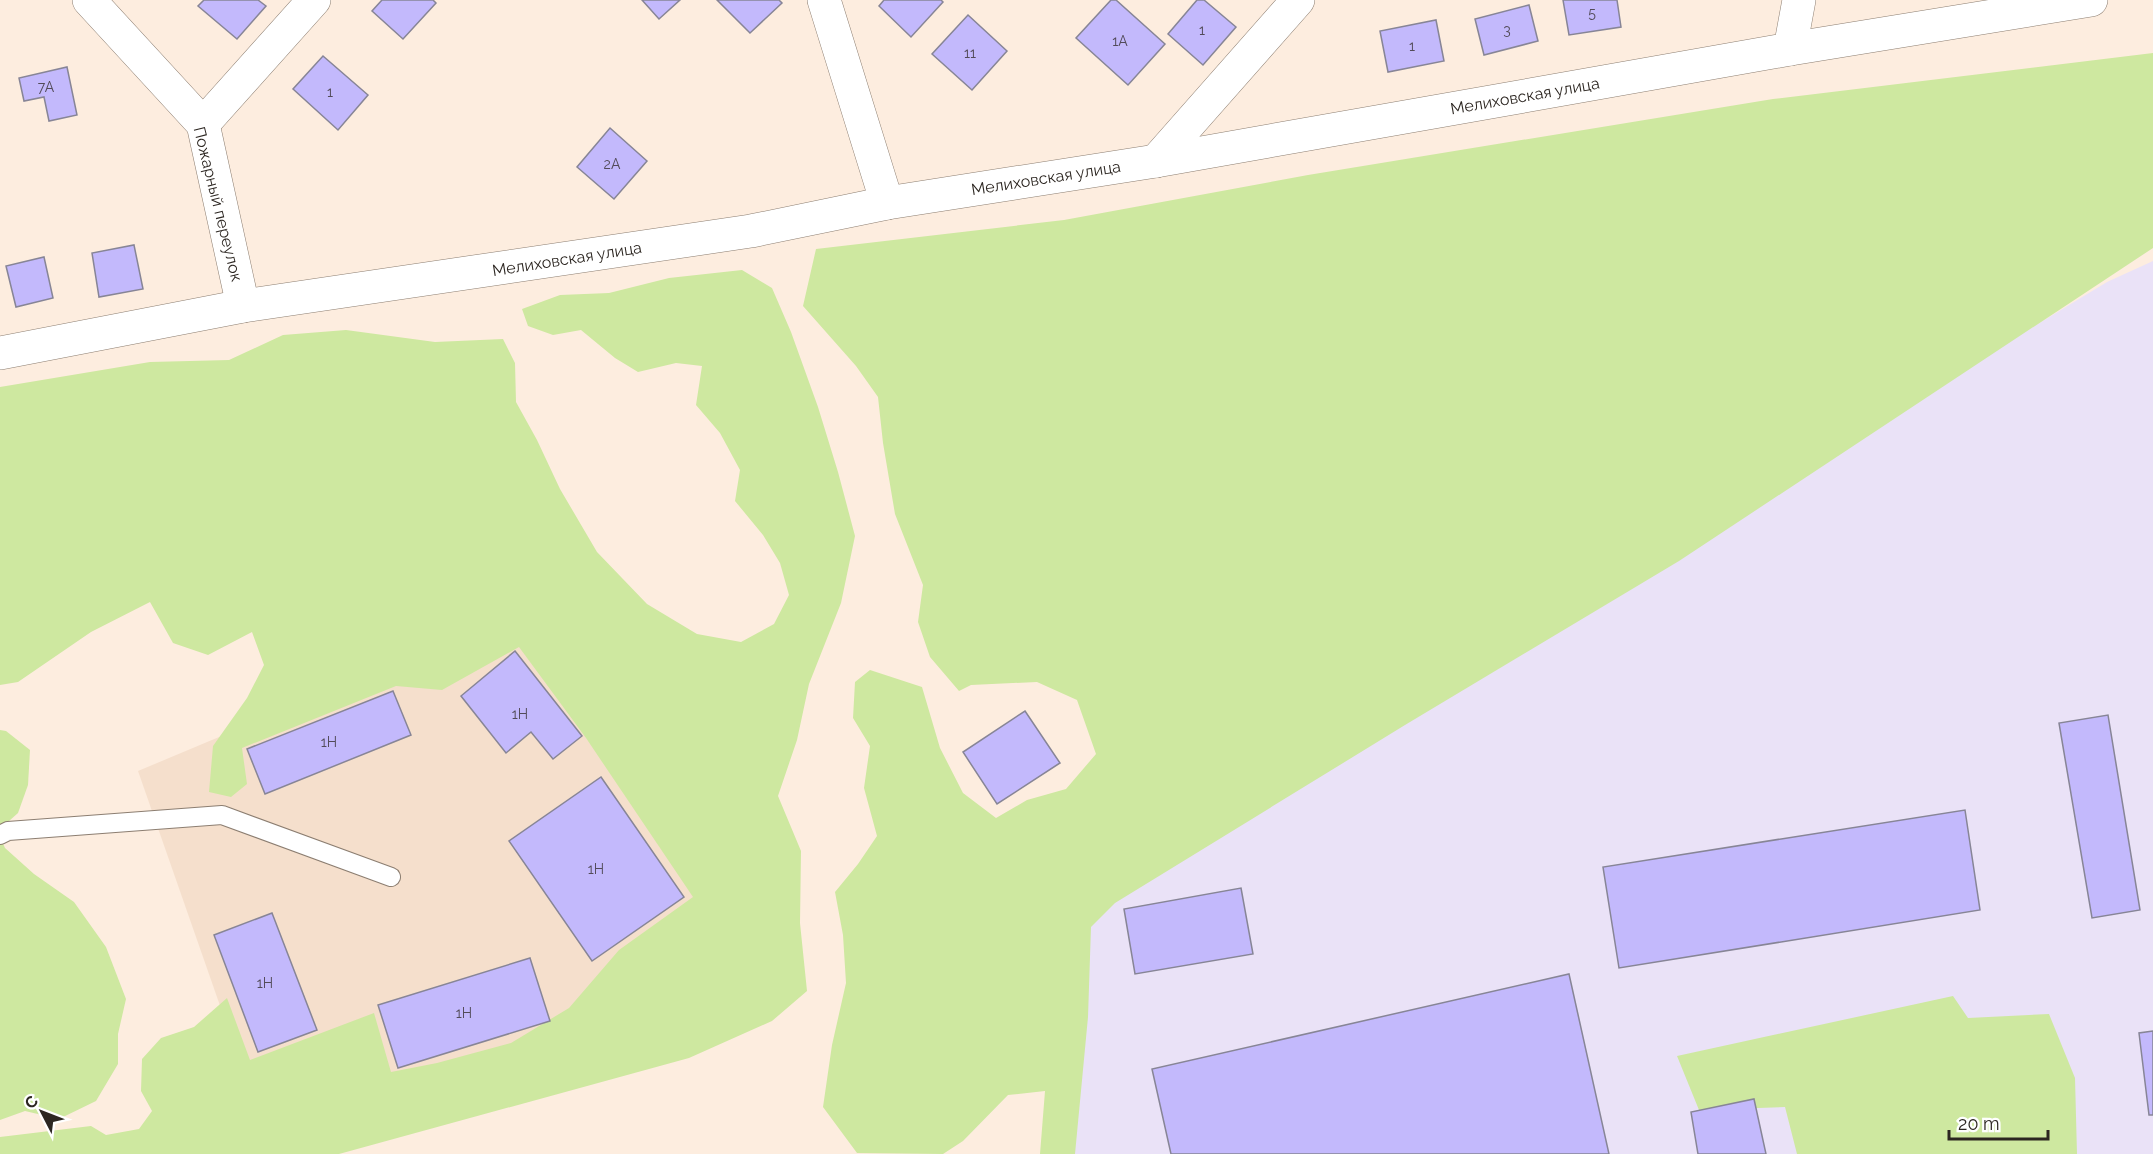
<svg xmlns="http://www.w3.org/2000/svg" width="2153" height="1154" font-family="Raleway,sans-serif">
	<rect width="100%" height="100%" fill="#fdeddf"/>
	<polygon fill="#f5dfcc" points="520,611 777,969 268,1143 138,771"/>
	<polygon fill="#eae2f7" points="2153,261 2153,1154 1066,1154 1010,947 2107,282"/>
	<g fill="#cee8a0">
		<polygon points="2153,53 2153,248 1679,561 1405,725 1115,903 1091,927 1088,1017 1075,1154 1040,1154 1045,1091 1008,1095 963,1141 943,1154 857,1153 823,1107 832,1045 846,983 843,935 835,892 858,864 877,836 864,788 870,746 853,718 855,682 870,670 922,687 940,748 963,793 996,818 1027,800 1066,789 1096,754 1077,700 1037,682 971,685 959,691 930,657 918,622 923,585 895,514 883,443 878,397 856,366 803,306 816,249 1064,220 1308,175 1773,99"/>
		<polygon points="742,270 772,288 791,332 818,407 838,472 855,536 841,603 809,684 797,740 778,796 801,851 800,923 807,991 772,1021 689,1058 339,1154 0,1154 0,1137 91,1126 106,1135 139,1129 152,1111 141,1091 142,1059 161,1038 194,1027 227,998 250,1060 374,1013 391,1072 437,1063 511,1043 569,1008 619,950 693,897 586,738 519,647 442,690 396,686 242,748 247,784 231,797 209,792 213,746 247,698 264,665 252,632 208,655 173,643 150,602 91,632 18,682 0,685 0,387 150,362 229,360 283,335 346,330 435,342 503,339 515,363 516,402 537,440 560,489 597,552 647,604 697,634 741,642 774,624 789,595 780,563 763,535 735,501 740,470 720,433 696,405 702,366 676,363 638,372 615,358 581,330 553,335 528,326 522,309 560,295 609,293 669,278"/>
		<polygon points="0,730 6,731 30,750 28,785 18,813 0,829"/>
		<polygon points="0,837 5,848 34,874 74,902 106,947 126,999 118,1034 118,1064 96,1101 59,1119 25,1111 0,1120"/>
		<polygon points="1953,996 1968,1018 2049,1014 2075,1078 2077,1154 1797,1154 1785,1107 1699,1110 1677,1056"/>
	</g>
	<g fill="#c3b9fc" stroke="#878596" stroke-width="1.5">
		<polygon points="204,0 258,0 266,6 237,39 198,6"/>
		<polygon points="382,0 433,0 436,3 403,39 372,11"/>
		<polygon points="642,0 680,0 659,19"/>
		<polygon points="717,0 779,0 782,3 750,33"/>
		<polygon points="884,0 941,0 943,2 911,37 879,6"/>
		<polygon points="1111,0 1116,0 1165,44 1128,85 1076,38"/>
		<polygon points="1197,0 1204,0 1236,27 1203,65 1168,34"/>
		<polygon points="1563,0 1617,0 1621,27 1569,35"/>
		<polygon points="1529,5 1538,41 1484,55 1475,19"/>
		<polygon points="968,15 1007,51 972,90 932,54"/>
		<polygon points="1436,20 1444,61 1388,72 1380,31"/>
		<polygon points="323,56 368,95 338,130 293,89"/>
		<polygon points="67,67 77,115 49,121 44,97 24,101 19,78"/>
		<polygon points="610,128 647,161 614,199 577,167"/>
		<polygon points="134,245 143,289 99,297 92,253"/>
		<polygon points="44,257 53,298 16,307 6,266"/>
		<polygon points="515,651 582,736 553,759 531,732 506,753 461,696"/>
		<polygon points="393,691 411,735 265,794 247,749"/>
		<polygon points="1025,711 1060,763 997,804 963,752"/>
		<polygon points="2108,715 2140,910 2092,918 2059,723"/>
		<polygon points="601,777 684,897 592,961 509,841"/>
		<polygon points="1965,810 1980,910 1619,968 1603,867"/>
		<polygon points="1241,888 1253,954 1135,974 1124,909"/>
		<polygon points="272,913 317,1030 258,1052 214,935"/>
		<polygon points="530,958 550,1021 398,1068 378,1005"/>
		<polygon points="1569,974 1609,1154 1171,1154 1152,1069"/>
		<polygon points="2153,1031 2153,1115 2149,1115 2139,1033"/>
		<polygon points="1754,1099 1766,1154 1698,1154 1691,1112"/>
	</g>
	<g fill="none" stroke-linecap="round" stroke-linejoin="round">
		<g stroke="#8c7e71" stroke-width="20">
			<polyline id="lane" points="0,835 8,831 222,815 391,877"/>
		</g>
		<g stroke="#8c7e71" stroke-width="34">
			<g id="street">
				<polyline points="89,0 203,124 243,306"/>
				<polyline points="824,0 887,203"/>
				<polyline points="1790,49 1799,0"/>
				<polyline points="203,124 314,0"/>
				<polyline points="1156,161 1298,0"/>
			</g>
		</g>
		<g stroke="#8c7e71" stroke-width="34">
			<polyline id="primary" points="0,353 243,306 751,231 887,203 1156,161 1790,49 2091,0"/>
		</g>
		<use href="#lane" stroke="#fff" stroke-width="18"/>
		<use href="#street" stroke="#fff" stroke-width="33"/>
		<use href="#primary" stroke="#fff" stroke-width="33"/>
	</g>
	<g text-anchor="middle" dominant-baseline="central" stroke-width="4.5" stroke-linejoin="round" paint-order="stroke">
		<g font-size="14" fill="#524b58">
			<text x="1592" y="13">5</text>
			<text x="1202" y="30">1</text>
			<text x="1507" y="30">3</text>
			<text x="1120" y="41">1А</text>
			<text x="1412" y="46">1</text>
			<text x="970" y="53">11</text>
			<text x="46" y="87">7А</text>
			<text x="330" y="92">1</text>
			<text x="612" y="164">2А</text>
			<text x="520" y="714">1Н</text>
			<text x="329" y="742">1Н</text>
			<text x="596" y="869">1Н</text>
			<text x="265" y="983">1Н</text>
			<text x="464" y="1013">1Н</text>
		</g>
		<g font-size="16" fill="#2c2621" stroke="#fff">
			<text transform="translate(1525 96) rotate(-10)">Мелиховская улица</text>
			<text transform="translate(1046 178) rotate(-9)">Мелиховская улица</text>
			<text transform="translate(218 204) rotate(76)">Пожарный переулок</text>
			<text transform="translate(567 259) rotate(-9)">Мелиховская улица</text>
		</g>
	</g>
	<g transform="translate(42 1112) rotate(312)" stroke="#ffffff" stroke-width="4.5" paint-order="stroke">
	<path d="M0-4.5L10 22L0 15L-10 22Z" fill="#2c2621"/>
	<text y="-9" font-size="16" font-weight="bold" text-anchor="middle" fill="#2c2621">С</text>
	</g>
	<path d="M1949 1130v9h99v-9" fill="none" stroke="#2c2621" stroke-width="3"/>
	<text x="1958" y="1130" font-size="18" fill="#2c2621" stroke="#ffffff" stroke-width="4.5" paint-order="stroke">20 m</text>
</svg>
